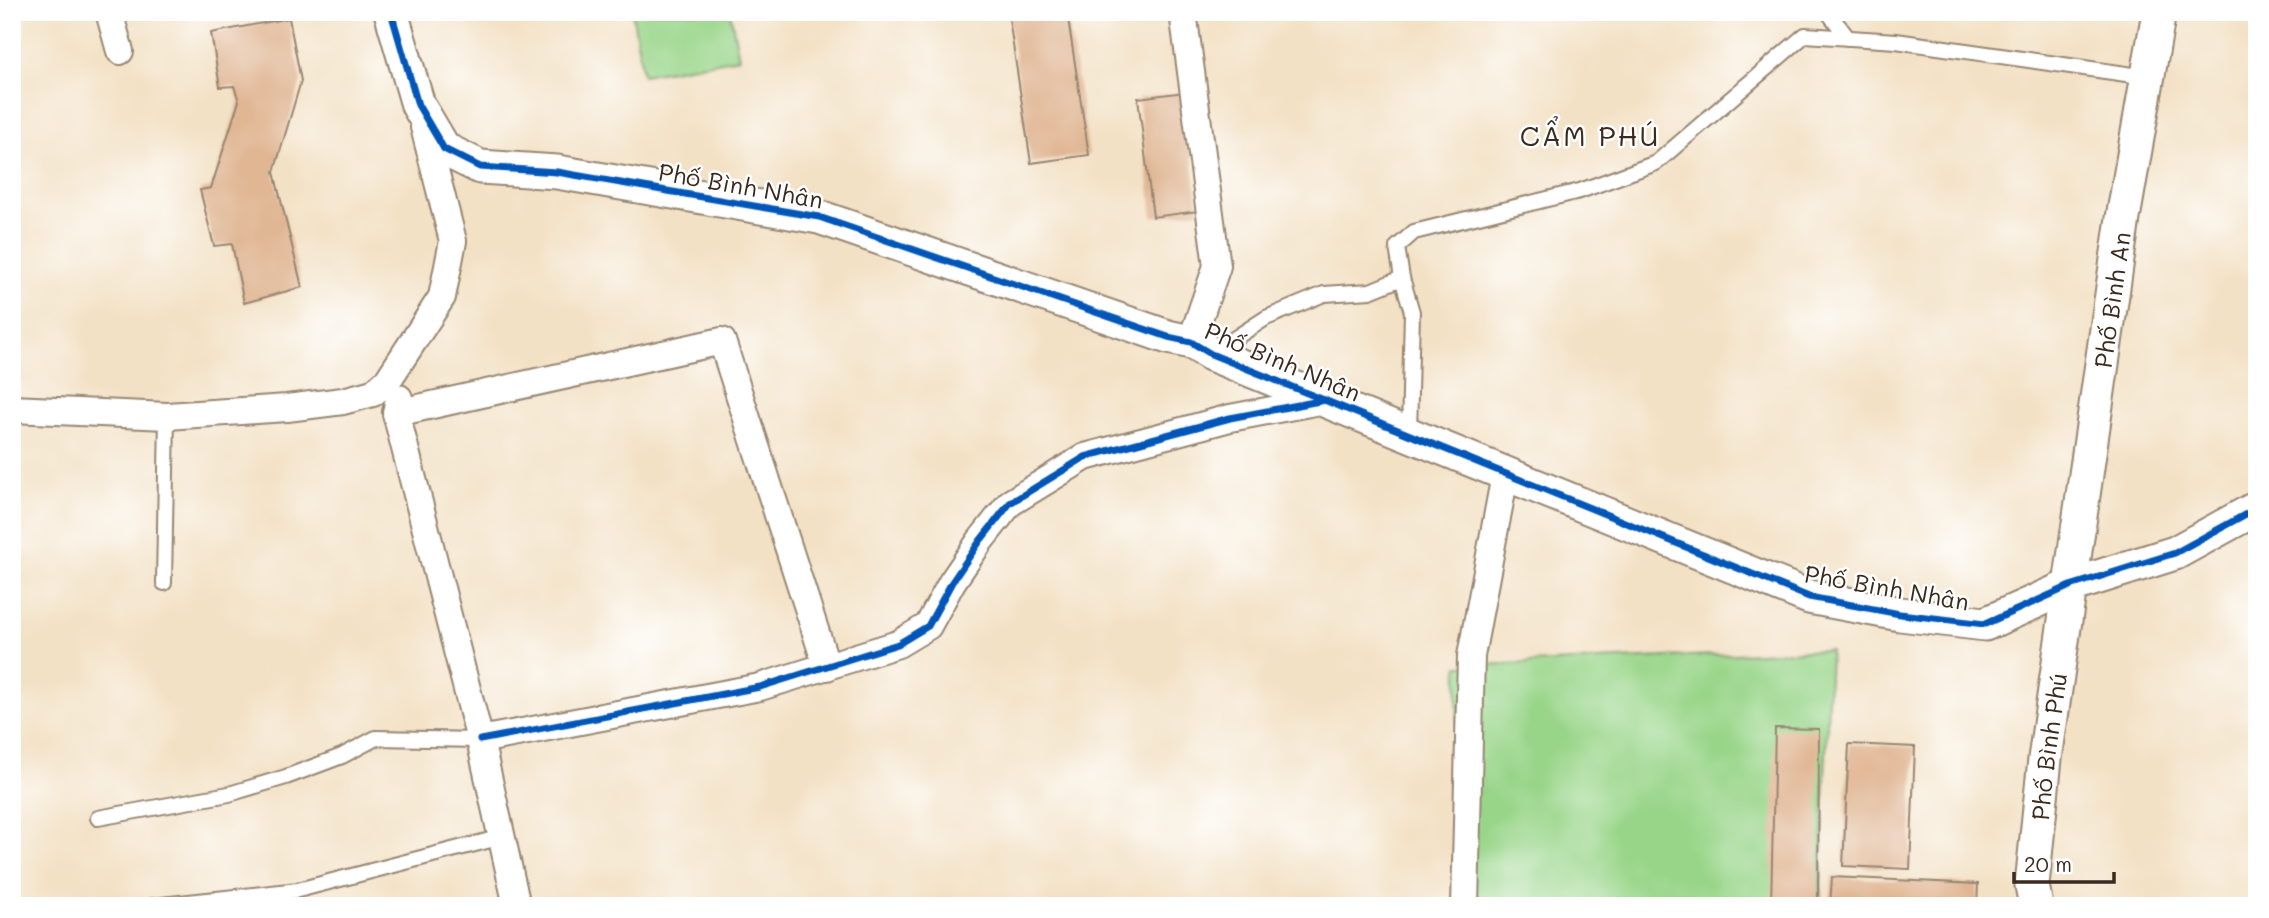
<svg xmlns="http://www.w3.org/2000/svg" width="2269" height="918" font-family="Mali,sans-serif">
	<rect width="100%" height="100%" fill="#fff"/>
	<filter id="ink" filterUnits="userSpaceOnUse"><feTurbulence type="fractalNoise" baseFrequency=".0143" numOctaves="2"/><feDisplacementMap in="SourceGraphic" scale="14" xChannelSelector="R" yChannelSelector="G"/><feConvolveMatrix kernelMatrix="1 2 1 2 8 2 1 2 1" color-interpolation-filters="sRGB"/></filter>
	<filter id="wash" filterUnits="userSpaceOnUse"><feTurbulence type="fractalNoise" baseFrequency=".00686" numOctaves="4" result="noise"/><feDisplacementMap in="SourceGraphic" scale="28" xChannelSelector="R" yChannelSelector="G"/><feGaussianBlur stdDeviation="1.57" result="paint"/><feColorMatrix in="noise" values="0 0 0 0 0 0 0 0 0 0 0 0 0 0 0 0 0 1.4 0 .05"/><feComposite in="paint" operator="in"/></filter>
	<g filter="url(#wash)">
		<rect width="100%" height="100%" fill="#f3e1c5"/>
		<g fill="#99d589" stroke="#6a8054" stroke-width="2">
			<polygon points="632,12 730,12 739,58 643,75"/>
			<polygon points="1830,650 1820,906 1455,906 1458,666"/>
		</g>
		<g id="blocks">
			<g fill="#e0b693">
				<polygon points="1008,12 1067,12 1089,155 1031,163"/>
				<polygon points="289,18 301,81 274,172 302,287 244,303 232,244 214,246 200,190 211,188 239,101 234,86 220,87 211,33"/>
				<polygon points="1184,92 1199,211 1153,217 1138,98"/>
				<polygon points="1775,728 1819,729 1818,906 1771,906"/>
				<polygon points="1849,744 1915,747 1910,869 1843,866"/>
				<polygon points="1832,877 1978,884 1977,906 1830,906"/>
			</g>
		</g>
	</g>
	<g filter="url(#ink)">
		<use href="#blocks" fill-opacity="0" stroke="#978672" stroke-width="2"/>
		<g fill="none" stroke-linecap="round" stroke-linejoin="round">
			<g stroke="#978672" stroke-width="18">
				<g id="service">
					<polyline points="1828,12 1848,38"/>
					<polyline points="1212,353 1266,318 1324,294 1370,291 1402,278"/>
					<polyline points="1409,433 1412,312 1402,278 1397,247 1414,232 1580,191 1656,163 1805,35 1896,41 2147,77"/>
					<polyline points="164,583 167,416"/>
					<polyline points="98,818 229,794 286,777 342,756 376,738 480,740"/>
					<polyline points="152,906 298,890 502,837"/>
				</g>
			</g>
			<g stroke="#978672" stroke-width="30">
				<g id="minor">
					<polyline points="109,12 120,51"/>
					<polyline points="1183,12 1217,266 1191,342"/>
					<polyline points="399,398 396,413 480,740 517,906"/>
					<polyline points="12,409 167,416 287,408 343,401 373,393 388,380 442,297 453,241 424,127"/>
					<polyline points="396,413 722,341 827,667"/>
					<polyline points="480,740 760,687 898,644 928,626 952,582 980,541 1010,503 1085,457 1230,418 1325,400"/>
					<polyline points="1465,906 1471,656 1505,475"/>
				</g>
			</g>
			<g stroke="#978672" stroke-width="37">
				<g id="tertiary">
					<polyline points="391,12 418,105 444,149 480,167 557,172 819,217 1168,337 1191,342 1211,354 1809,597 1900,614 1985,624 2070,586 2175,553 2257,508"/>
					<path id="s1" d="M2036 906 2032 885 2045 759 2123 218 2159 12"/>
				</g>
			</g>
			<use href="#service" stroke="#fff" stroke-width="14"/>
			<use href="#minor" stroke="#fff" stroke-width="26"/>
			<use href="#tertiary" stroke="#fff" stroke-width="33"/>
			<g stroke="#fff" stroke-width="11">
				<g id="cycleway">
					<polyline points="391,12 418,105 444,149 480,167 557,172 819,217 1168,337 1191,342 1211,354 1809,597 1900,614 1985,624 2070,586 2175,553 2257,508"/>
					<polyline points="480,740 760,687 898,644 928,626 952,582 980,541 1010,503 1085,457 1230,418 1325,400"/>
				</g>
			</g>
			<use href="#cycleway" stroke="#0057b8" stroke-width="7"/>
		</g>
	</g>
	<g text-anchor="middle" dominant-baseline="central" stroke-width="5" stroke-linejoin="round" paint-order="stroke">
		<g font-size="24" fill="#3b2a1e" stroke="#fff">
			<text transform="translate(741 185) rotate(10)">Phố Bình Nhân</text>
			<text stroke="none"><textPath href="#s1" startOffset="612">Phố Bình An</textPath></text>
			<text transform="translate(1283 361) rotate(23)">Phố Bình Nhân</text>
			<text transform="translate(1887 587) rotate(10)">Phố Bình Nhân</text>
			<text stroke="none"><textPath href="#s1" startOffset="161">Phố Bình Phú</textPath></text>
		</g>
		<g font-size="28" letter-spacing="2" fill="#3b2a1e" stroke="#fff">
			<text x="1590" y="135">CẨM PHÚ</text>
		</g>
	</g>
	<rect width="2269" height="918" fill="none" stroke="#fff" stroke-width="42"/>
	<path d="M2014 872v10h100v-10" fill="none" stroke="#3b2a1e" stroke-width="3.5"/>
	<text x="2024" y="872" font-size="21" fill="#3b2a1e" stroke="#ffffff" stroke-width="5" paint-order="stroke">20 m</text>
</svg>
